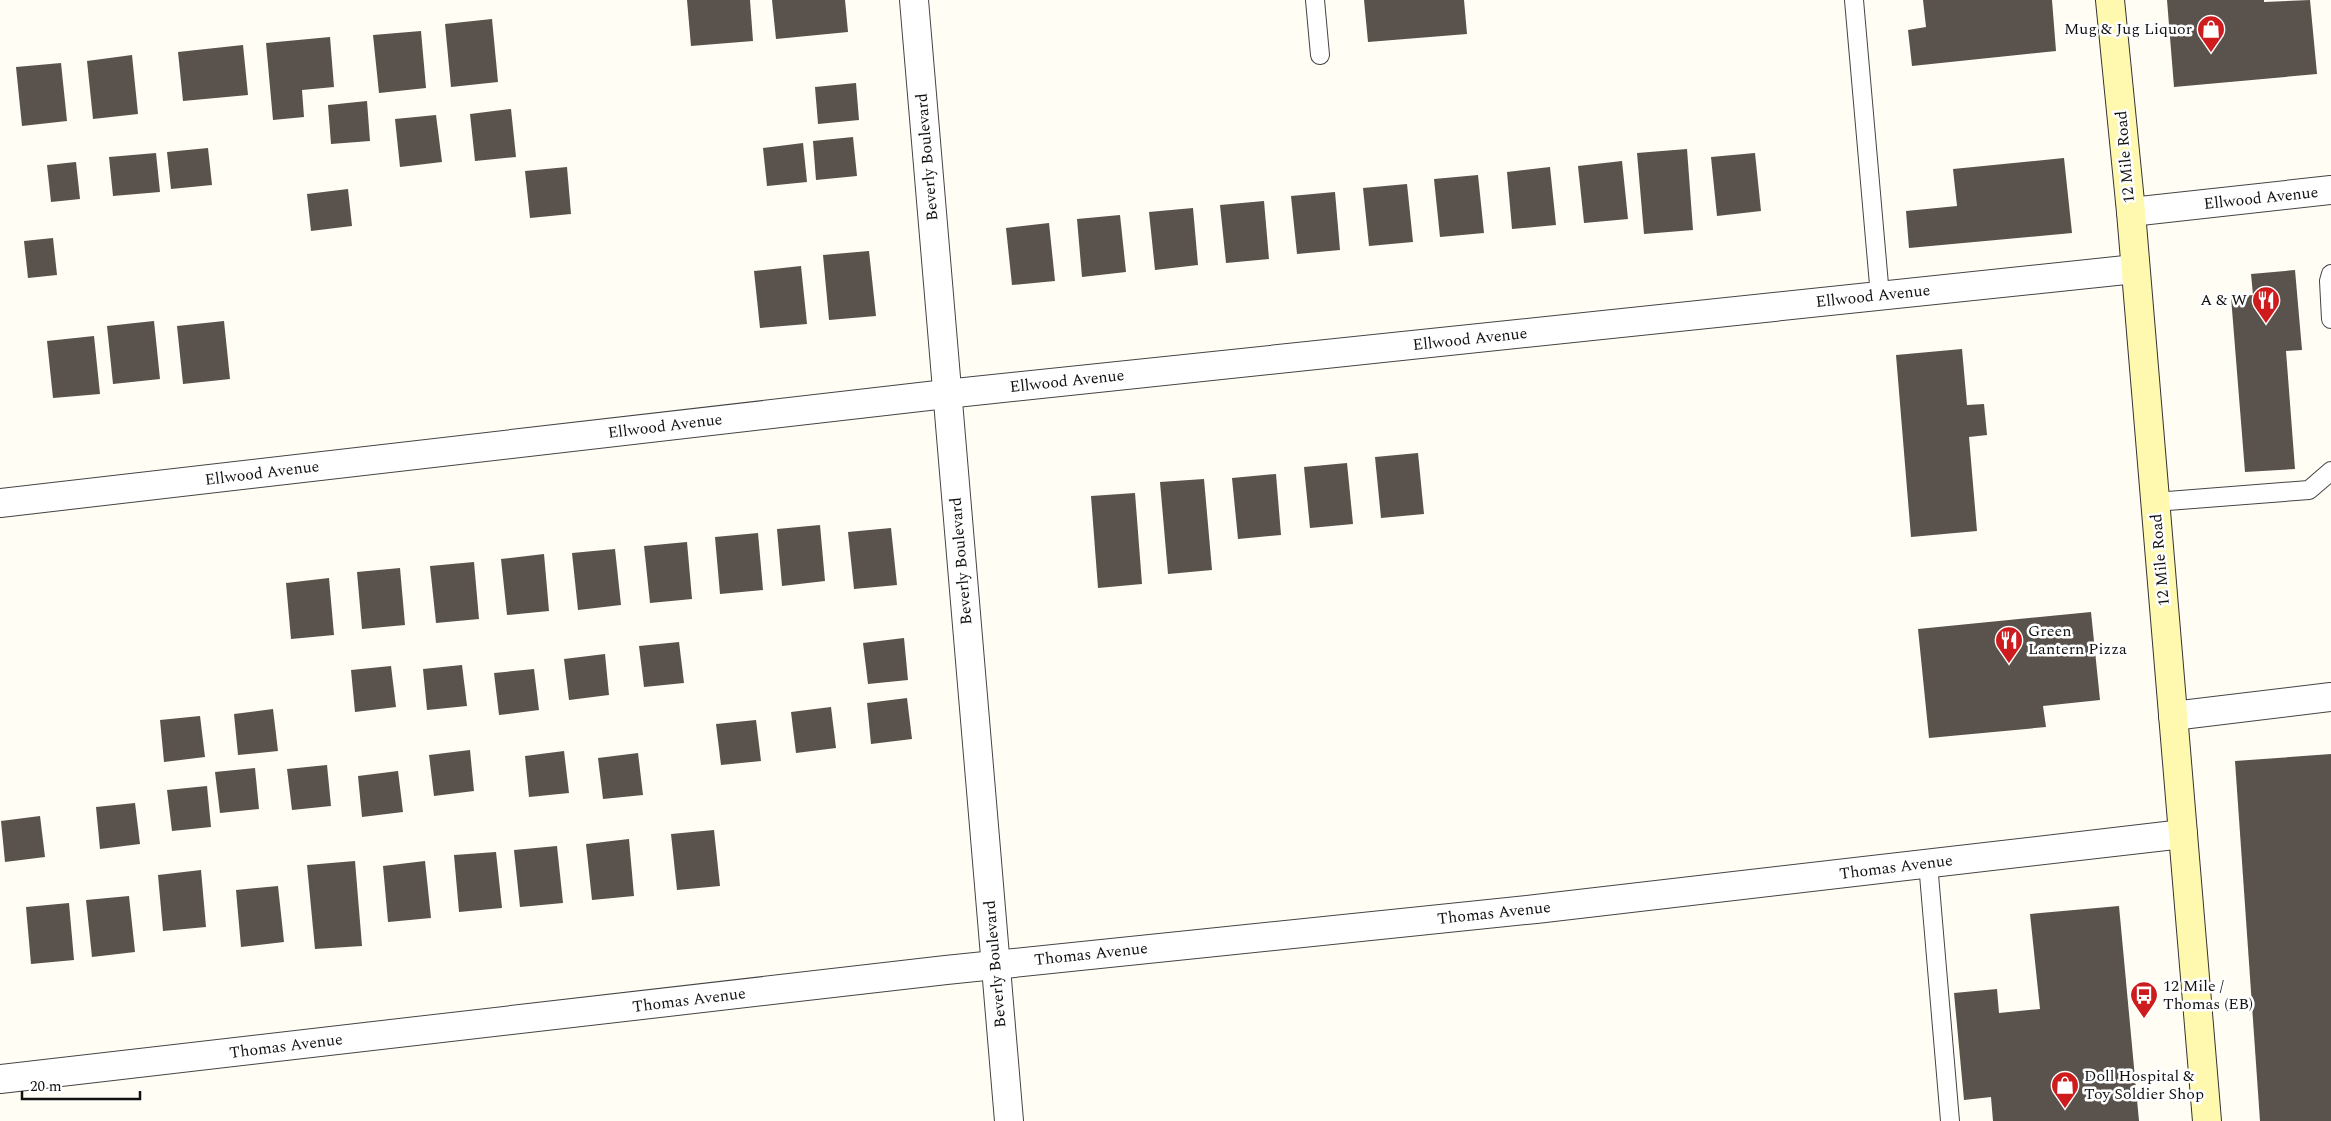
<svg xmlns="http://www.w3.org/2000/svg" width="2331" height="1121" font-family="Spectral,serif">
	<rect width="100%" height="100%" fill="#fffdf4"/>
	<g fill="#5a524c">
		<polygon points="687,0 750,0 753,41 691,46"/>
		<polygon points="772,0 845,0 848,32 776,39"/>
		<polygon points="1364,0 1464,0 1467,34 1368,42"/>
		<polygon points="1923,0 2052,0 2056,51 1912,66 1908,30 1926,27"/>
		<polygon points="2167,0 2264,0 2264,2 2310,0 2317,74 2174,87"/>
		<polygon points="492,19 498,82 451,87 445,24"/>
		<polygon points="421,31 426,88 379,93 373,35"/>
		<polygon points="330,37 334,87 302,90 304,117 273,120 266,43"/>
		<polygon points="243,45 248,95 183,101 178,52"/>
		<polygon points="132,55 138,114 93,119 87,61"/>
		<polygon points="61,63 67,121 22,126 16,67"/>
		<polygon points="856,83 859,120 818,124 815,87"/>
		<polygon points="367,101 370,141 331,144 328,105"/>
		<polygon points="511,109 516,157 475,161 470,114"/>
		<polygon points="436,115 442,162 400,167 395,119"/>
		<polygon points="853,137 857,176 816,180 813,141"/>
		<polygon points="803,143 807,182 767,186 763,148"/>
		<polygon points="208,148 212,185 171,189 167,152"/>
		<polygon points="1687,149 1693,230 1644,234 1637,153"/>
		<polygon points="156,153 160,192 113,196 109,157"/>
		<polygon points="1755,153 1761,211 1717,216 1711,157"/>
		<polygon points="2064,158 2072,233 1909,248 1906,211 1957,206 1953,169"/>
		<polygon points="1622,161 1628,219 1584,223 1578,166"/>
		<polygon points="76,162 80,199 51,202 47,165"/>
		<polygon points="567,167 571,214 530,218 525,171"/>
		<polygon points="1550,167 1556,225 1512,229 1507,172"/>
		<polygon points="1478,175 1484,233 1440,237 1434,179"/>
		<polygon points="1407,184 1413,242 1369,246 1363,188"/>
		<polygon points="348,189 352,226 311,231 307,194"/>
		<polygon points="1335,192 1340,250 1297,254 1291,196"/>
		<polygon points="1264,201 1269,259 1226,263 1220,205"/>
		<polygon points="1193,208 1198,265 1155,270 1149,212"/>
		<polygon points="1120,215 1126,272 1082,277 1077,219"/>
		<polygon points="1049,223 1055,281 1012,285 1006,228"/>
		<polygon points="53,238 57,275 28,278 24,241"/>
		<polygon points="869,251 876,316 829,320 823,255"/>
		<polygon points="801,266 807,324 760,328 754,271"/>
		<polygon points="2295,270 2302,350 2286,351 2295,469 2245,472 2231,297 2253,295 2251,274"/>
		<polygon points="154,321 160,379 113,384 107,326"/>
		<polygon points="224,321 230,379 183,384 177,326"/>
		<polygon points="94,336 100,394 53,398 47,341"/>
		<polygon points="1962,349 1967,405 1984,404 1987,435 1969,437 1977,531 1911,537 1896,355"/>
		<polygon points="1418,453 1424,514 1381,518 1375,457"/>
		<polygon points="1347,463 1353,524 1310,528 1304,467"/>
		<polygon points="1276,474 1281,535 1238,539 1232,478"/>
		<polygon points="1204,479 1212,570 1168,574 1160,482"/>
		<polygon points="1135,493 1142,584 1098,588 1091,496"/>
		<polygon points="820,525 825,581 782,586 777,529"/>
		<polygon points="891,528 897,585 854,589 848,532"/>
		<polygon points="758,533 763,590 720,594 715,537"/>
		<polygon points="687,542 692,599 650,603 644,546"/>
		<polygon points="615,549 621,605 578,610 572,553"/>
		<polygon points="544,554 549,611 507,615 501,559"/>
		<polygon points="474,562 479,619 436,623 430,566"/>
		<polygon points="400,568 405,625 362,629 357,572"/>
		<polygon points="329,578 334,635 291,639 286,583"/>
		<polygon points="2091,612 2100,700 2043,706 2046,727 1929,738 1918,629"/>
		<polygon points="904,638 908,680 868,684 863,643"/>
		<polygon points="679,642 684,683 644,687 639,646"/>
		<polygon points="605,654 609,695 569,700 564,659"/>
		<polygon points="462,665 467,706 427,710 423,669"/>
		<polygon points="391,666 396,707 355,712 351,670"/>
		<polygon points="534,669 539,710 499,715 494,673"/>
		<polygon points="907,698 912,739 871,744 867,703"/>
		<polygon points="831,707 836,748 796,753 791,712"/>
		<polygon points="273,709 278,751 238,755 234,714"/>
		<polygon points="200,716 205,757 164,762 160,720"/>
		<polygon points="756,720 761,761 721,765 716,724"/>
		<polygon points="470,750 474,791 434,796 429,755"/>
		<polygon points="564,751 569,793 529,797 525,756"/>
		<polygon points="638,753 643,795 603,799 598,758"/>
		<polygon points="2331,754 2331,1121 2260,1121 2235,761"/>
		<polygon points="327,765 331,806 292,810 287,769"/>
		<polygon points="255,768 259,809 220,813 215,772"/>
		<polygon points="398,771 403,812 362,817 358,776"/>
		<polygon points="207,786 211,827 172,831 167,790"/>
		<polygon points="135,803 140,844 100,849 96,807"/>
		<polygon points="40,816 45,857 5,862 1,821"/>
		<polygon points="714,830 720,886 677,890 671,834"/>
		<polygon points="629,839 634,896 592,900 586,844"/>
		<polygon points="557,846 563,903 520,907 514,850"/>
		<polygon points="496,852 502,908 459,912 454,855"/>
		<polygon points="355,861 362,946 315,949 307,865"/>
		<polygon points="425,861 431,918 388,922 383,866"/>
		<polygon points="201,870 206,927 163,931 158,875"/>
		<polygon points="278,886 284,942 241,947 236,890"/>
		<polygon points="129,896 135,952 92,957 86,900"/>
		<polygon points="69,903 74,960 31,964 26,907"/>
		<polygon points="2119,906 2139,1121 1993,1121 1991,1097 1964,1100 1954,993 1997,989 1999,1013 2040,1009 2030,914"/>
	</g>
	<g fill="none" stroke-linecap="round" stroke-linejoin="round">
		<g stroke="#444" stroke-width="20">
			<g id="lane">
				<polyline points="1315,0 1320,55"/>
				<polyline points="1854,0 1880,296"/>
				<polyline points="2331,274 2329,281 2331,319"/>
				<polyline points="2155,502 2309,490 2331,471"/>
				<polyline points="1928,863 1950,1121"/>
			</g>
		</g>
		<g stroke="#444" stroke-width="30">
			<g id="street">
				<polyline points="914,0 1009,1121"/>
				<polyline points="2131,212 2331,190"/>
				<polyline points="0,503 946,394 2135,269"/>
				<polyline points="2173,716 2331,697"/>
				<polyline points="0,1079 946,970 1536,909 2183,834"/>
			</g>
		</g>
		<g stroke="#333" stroke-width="30">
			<polyline id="secondary" points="2110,0 2131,212 2207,1121"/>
		</g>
		<use href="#lane" stroke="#fff" stroke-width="18"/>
		<use href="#street" stroke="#fff" stroke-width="28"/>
		<use href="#secondary" stroke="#fff8af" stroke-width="28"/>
	</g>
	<defs>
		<g id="shop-pin" transform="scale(1.4375)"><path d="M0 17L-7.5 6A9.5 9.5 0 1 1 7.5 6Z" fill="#ce1b1e" stroke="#fff"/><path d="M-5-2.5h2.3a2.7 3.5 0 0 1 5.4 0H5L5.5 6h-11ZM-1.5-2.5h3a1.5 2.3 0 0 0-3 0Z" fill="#fff"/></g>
		<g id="restaurant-pin" transform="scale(1.4375)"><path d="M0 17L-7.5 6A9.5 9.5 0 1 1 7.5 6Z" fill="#ce1b1e" stroke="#fff"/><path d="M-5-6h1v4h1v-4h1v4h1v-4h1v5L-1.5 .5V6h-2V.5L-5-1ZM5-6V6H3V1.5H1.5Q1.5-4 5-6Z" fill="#fff"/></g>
		<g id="bus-pin" transform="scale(1.4375)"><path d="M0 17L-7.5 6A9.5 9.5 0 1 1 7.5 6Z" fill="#ce1b1e" stroke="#fff"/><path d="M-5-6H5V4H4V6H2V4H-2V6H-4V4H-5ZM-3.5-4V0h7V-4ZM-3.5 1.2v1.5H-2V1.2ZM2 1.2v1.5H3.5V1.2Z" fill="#fff"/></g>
	</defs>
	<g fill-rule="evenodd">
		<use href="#shop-pin" x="2211" y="29"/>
		<use href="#restaurant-pin" x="2266" y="300"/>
		<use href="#restaurant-pin" x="2009" y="640"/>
		<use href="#bus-pin" x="2144" y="995"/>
		<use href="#shop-pin" x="2065" y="1085"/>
	</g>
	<g text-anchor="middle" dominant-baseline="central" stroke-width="5" stroke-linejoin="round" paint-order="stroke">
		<g font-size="16" fill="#111" stroke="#fff" text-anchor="start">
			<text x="2192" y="29" text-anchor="end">Mug &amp; Jug Liquor</text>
			<text x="2247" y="300" text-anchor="end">A &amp; W</text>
			<text x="2028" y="631">Green<tspan x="2028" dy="18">Lantern Pizza</tspan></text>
			<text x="2163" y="986">12 Mile /<tspan x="2163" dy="18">Thomas (EB)</tspan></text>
			<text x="2084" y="1076">Doll Hospital &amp;<tspan x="2084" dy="18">Toy Soldier Shop</tspan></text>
		</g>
		<g font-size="16" fill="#111" stroke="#fff">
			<text transform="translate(927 157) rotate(-95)">Beverly Boulevard</text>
			<text transform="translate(2125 157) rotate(-95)">12 Mile Road</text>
			<text transform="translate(2261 198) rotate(-6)">Ellwood Avenue</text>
			<text transform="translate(1873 296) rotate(-6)">Ellwood Avenue</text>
			<text transform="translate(1470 339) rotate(-6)">Ellwood Avenue</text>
			<text transform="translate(1067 381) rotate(-6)">Ellwood Avenue</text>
			<text transform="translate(665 426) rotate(-7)">Ellwood Avenue</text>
			<text transform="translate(262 473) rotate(-7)">Ellwood Avenue</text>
			<text transform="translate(2160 560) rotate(-95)">12 Mile Road</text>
			<text transform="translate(961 561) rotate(-95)">Beverly Boulevard</text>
			<text transform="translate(1896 867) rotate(-7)">Thomas Avenue</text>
			<text transform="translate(1494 913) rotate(-6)">Thomas Avenue</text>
			<text transform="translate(1091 954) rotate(-6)">Thomas Avenue</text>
			<text transform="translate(995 964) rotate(-95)">Beverly Boulevard</text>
			<text transform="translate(689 1000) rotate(-7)">Thomas Avenue</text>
			<text transform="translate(286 1046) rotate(-7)">Thomas Avenue</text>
		</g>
	</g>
	<path d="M22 1091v8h118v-8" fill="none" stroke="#111111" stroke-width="2.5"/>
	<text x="30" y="1091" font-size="15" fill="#111111" stroke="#ffffff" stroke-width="4" paint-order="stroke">20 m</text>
</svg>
